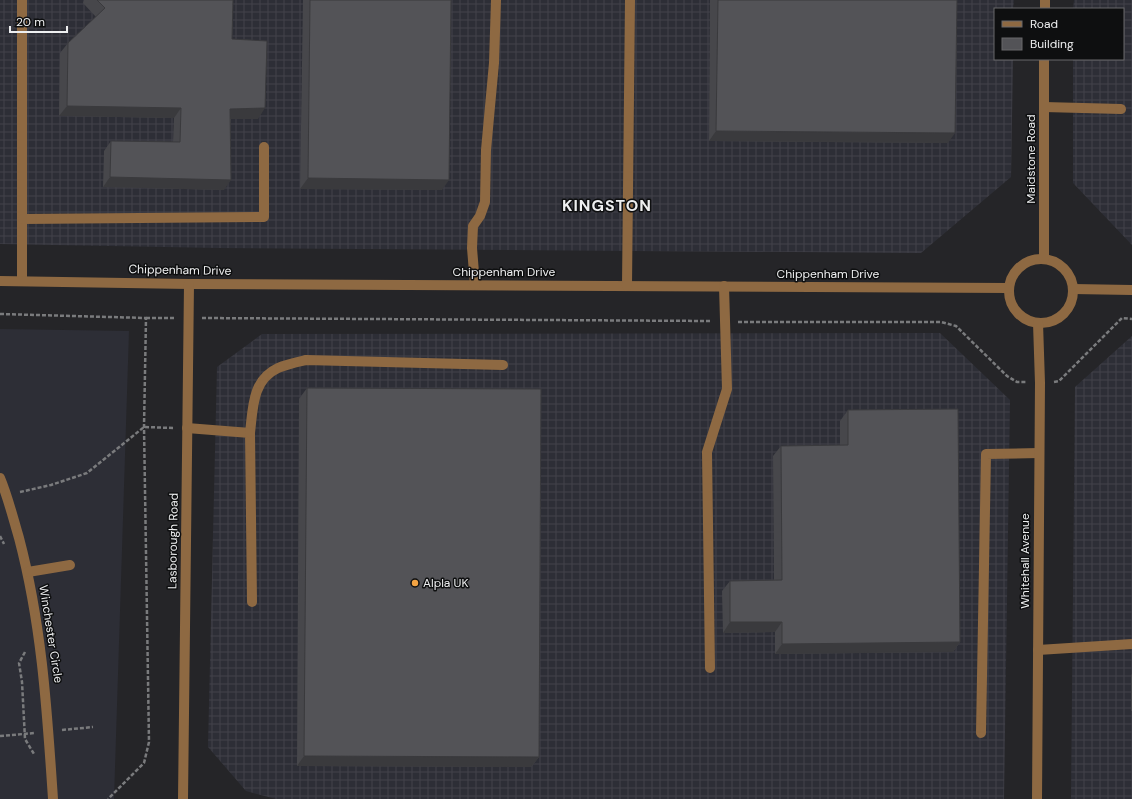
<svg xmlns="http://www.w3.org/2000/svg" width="1132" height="799" font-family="'DM Sans',sans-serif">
	<defs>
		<pattern id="industrial-grid" width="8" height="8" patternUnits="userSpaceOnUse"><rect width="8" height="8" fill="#2d2e36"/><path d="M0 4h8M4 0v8" fill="none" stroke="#42424a"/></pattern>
	</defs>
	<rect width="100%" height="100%" fill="#252528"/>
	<polygon fill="#2d2e36" points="0,329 129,331 114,799 0,799"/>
	<g fill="url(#industrial-grid)">
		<polygon points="0,0 1014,0 1013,9 995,9 995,59 1013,59 1011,177 921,253 219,248 0,244"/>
		<polygon points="1074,0 1132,0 1132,245 1073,183 1073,59 1123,59 1123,9 1073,9"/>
		<polygon points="940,333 1010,400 1004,799 276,799 246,791 208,747 217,367 262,334"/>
		<polygon points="1132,336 1132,799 1071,799 1075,387"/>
	</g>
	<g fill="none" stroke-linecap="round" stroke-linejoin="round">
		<g stroke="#7a7b7d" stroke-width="2.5" stroke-dasharray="4 2" stroke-linecap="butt">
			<polyline points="0,314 146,318 144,427 149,742 144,763 108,799"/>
			<polyline points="146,318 175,318"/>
			<polyline points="202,318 711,321"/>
			<polyline points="738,322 941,322 956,326 1007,376 1017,382 1027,382"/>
			<polyline points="1054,382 1059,381 1122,318 1132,319"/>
			<polyline points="20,492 51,485 87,473 144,427 174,428"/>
			<polyline points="0,536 4,544"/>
			<polyline points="25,652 19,663 22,682 25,739 34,754"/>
			<polyline points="62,730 93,727"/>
			<polyline points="0,736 35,733"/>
		</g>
		<g stroke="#8e6942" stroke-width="10">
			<polyline points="22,0 22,281"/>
			<polyline points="1045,9 1045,0"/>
			<polyline points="1044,107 1121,109"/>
			<polyline points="23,219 264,217 264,147"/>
			<circle cx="1041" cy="291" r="32"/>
			<polyline points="1044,259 1044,59"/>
			<polyline points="0,281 189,284 1009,288"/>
			<polyline points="475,285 472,248 473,226 480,216 485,202 486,150 494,63 496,0"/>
			<polyline points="627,286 630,0"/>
			<polyline points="1073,289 1132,290"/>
			<polyline points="187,428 250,433 252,602"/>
			<path d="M250 433C253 408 252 380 278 368 287 364 297 362 306 360L503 365"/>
			<path d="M0 478C8 497 13 518 19 538 42 625 47 710 53 799"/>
			<polyline points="28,572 70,565"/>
			<polyline points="1038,650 1132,644"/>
			<polyline points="710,668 707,452 727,389 724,286"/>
			<polyline points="981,733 986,454 1039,453"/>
			<polyline points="183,799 189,284"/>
			<polyline points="1037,799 1040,383 1038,323"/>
		</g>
	</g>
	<g fill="#47474b">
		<polygon points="84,0 233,0 232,39 258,119 231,119 224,190 103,187 104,151 111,141 173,142 174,118 59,116 60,53 68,43 96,17 83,3"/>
		<polygon points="303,0 451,0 442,190 300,189"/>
		<polygon points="710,0 957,0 948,143 709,141"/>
		<polygon points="307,388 539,757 531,767 297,766 299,399"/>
		<polygon points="848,410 960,642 953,652 775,654 775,632 723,633 722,591 730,581 774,580 773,456 781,446 840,445 840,421"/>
		<polygon points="1132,674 1132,711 1131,711 1131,675"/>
	</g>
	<g fill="#3a3a3d">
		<polygon points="67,106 181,108 174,118 59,116"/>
		<polygon points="265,108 258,119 223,119 230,109"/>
		<polygon points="716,131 955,133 948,143 709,141"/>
		<polygon points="110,177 231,180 224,190 103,187"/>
		<polygon points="308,178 449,180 442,190 300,189"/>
		<polygon points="730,622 782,622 775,632 723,633"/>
		<polygon points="960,642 953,652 775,654 782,644"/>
		<polygon points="304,756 539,757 531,767 297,766"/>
	</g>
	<g fill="#535357" stroke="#3a3a3d">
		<polygon points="97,0 233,0 232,39 267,41 265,108 230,109 231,180 110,177 111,141 180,142 181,108 67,106 68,43 105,8"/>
		<polygon points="310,0 451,0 449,180 308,178"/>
		<polygon points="718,0 957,0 955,133 716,131"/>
		<polygon points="307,388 541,389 539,757 304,756"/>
		<polygon points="958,409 960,642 782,644 782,622 730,622 730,581 782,580 781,446 848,445 848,410"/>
	</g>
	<circle fill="#f4a443" stroke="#0e0f10" stroke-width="1.5" cx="415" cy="583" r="4"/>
	<g text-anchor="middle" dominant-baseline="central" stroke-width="3" stroke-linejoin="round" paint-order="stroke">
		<g font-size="12" fill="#eeeff0" stroke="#0e0f10">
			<text transform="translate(1031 159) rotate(-90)">Maidstone Road</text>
			<text transform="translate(180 270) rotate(1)">Chippenham Drive</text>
			<text x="504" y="272">Chippenham Drive</text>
			<text x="828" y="274">Chippenham Drive</text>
			<text transform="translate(173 541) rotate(-89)">Lasborough Road</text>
			<text transform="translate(1025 561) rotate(-90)">Whitehall Avenue</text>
			<text transform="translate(51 634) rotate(81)">Winchester Circle</text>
		</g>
		<g font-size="12" fill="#eeeff0" stroke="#0e0f10" text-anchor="start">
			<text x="423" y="583">Alpla UK</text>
		</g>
		<g font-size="16" font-weight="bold" letter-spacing="1" fill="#eeeff0" stroke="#0e0f10">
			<text x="607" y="205">KINGSTON</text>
		</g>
	</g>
	<rect x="994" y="8" width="130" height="52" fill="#0e0f10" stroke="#68696a"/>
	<rect x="1002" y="21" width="20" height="6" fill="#8e6942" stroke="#68696a"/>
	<text x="1030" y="28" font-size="12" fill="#eeeff0">Road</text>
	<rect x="1002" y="38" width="20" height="12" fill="#535357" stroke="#68696a"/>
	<text x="1030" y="48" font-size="12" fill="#eeeff0">Building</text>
	<path d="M10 26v6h57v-6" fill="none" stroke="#eeeff0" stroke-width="2"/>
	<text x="16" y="26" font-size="12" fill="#eeeff0" stroke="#0e0f10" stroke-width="3" paint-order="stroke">20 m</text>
</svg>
